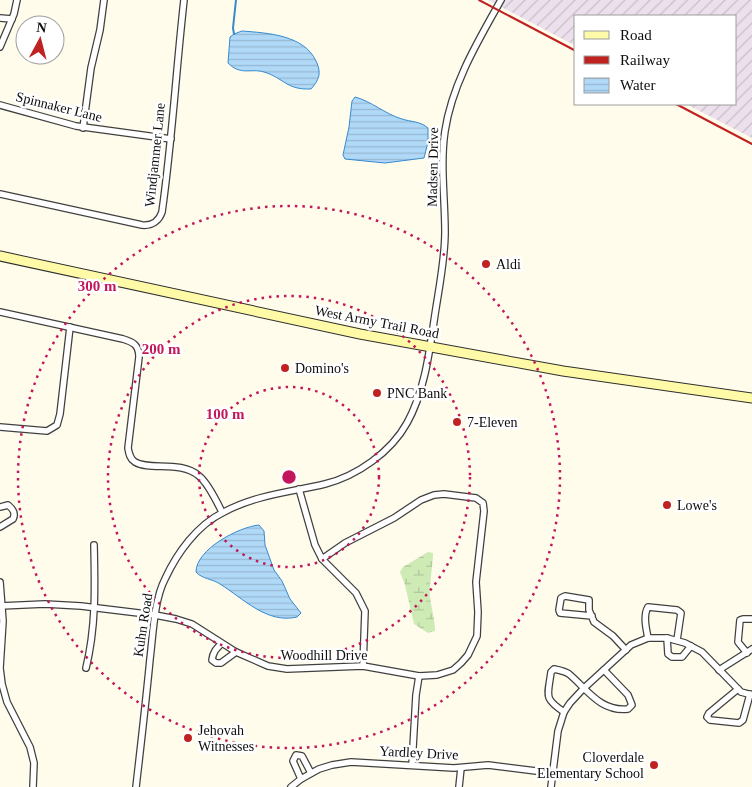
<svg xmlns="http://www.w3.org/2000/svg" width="752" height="787" font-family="Georgia,serif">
	<defs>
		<pattern id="industrial-furrows" width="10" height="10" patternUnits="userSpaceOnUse" patternTransform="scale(1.25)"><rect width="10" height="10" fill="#ebe0ec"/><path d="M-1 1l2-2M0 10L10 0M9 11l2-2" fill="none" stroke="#c8bfc9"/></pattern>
		<pattern id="wetland-marsh" width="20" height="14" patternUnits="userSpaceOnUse" patternTransform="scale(1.25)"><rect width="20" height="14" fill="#ceeab5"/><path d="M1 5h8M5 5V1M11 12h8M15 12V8" fill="none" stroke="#b0c89a"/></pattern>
		<pattern id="water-rules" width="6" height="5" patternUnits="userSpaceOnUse" patternTransform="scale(1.25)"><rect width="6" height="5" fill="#b0d9f8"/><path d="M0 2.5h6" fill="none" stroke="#96b9d3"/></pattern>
	</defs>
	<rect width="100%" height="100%" fill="#fffcec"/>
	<polygon fill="url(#industrial-furrows)" points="488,0 752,0 752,138 686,104 736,104 736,16 576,16 576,46"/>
	<path fill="url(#wetland-marsh)" d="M428 552 433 553C433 568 429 582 430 597 431 605 436 626 435 631L428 633 414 624 405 585 400 572 403 567Z"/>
	<g fill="url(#water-rules)" stroke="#358ad0">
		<path d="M242 31C268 33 304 35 316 61 322 73 319 80 311 89 286 90 284 78 264 72 250 68 241 76 228 63L230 37 234 34Z"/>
		<path d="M355 97C371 101 385 114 402 119 411 122 420 121 428 128V142L424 158 385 163 345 159 343 155 349 127 352 101Z"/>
		<path d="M259 525 264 531 265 545 274 570 282 581 290 599 301 613 297 617C267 624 244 599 220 584 213 579 202 579 196 572 196 549 239 527 259 525Z"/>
	</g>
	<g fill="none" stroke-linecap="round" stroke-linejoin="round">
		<polyline stroke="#358ad0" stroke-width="2" points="234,34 233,28 236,0"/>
		<g stroke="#404040" stroke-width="8">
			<g id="minor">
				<polyline points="0,18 12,19"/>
				<polyline points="0,47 14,14 17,0"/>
				<polyline points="0,105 76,126 171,139"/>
				<polyline points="83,128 91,68 100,30 104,0"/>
				<path d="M0 194 142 225C152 226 159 221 162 212 172 142 176 71 184 0"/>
				<path d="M0 312 123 339C133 342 139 345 139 357L128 448C129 454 130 459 135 462 150 471 181 460 199 476 208 483 217 502 222 512"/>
				<polyline points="0,427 47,431 57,425 60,414 70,327"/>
				<polyline points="299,489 315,545 322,559 356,593 365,611 363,666"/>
				<path d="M0 507 8 505C13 509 16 513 13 519L0 527"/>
				<polyline points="0,582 3,621 0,668 2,684 7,702 30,747 34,763 33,787"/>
				<polyline points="0,606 45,604 81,606 155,615 176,619 192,624 236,652 268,666 287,669 363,666 419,676 437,675 453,670 461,663 468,655 477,636 478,612 476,582 484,511 483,503 476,498 444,494 434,495 421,500 394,518 345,543 322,559"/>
				<polyline points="592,616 560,613 559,610 561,598 565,596 589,600 589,610 594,622 613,636 626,650"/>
				<path d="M648 638C646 628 643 615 648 607L677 610 681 613 677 640"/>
				<polyline points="667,638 668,654 672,657 682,657 691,646"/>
				<path d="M221 644C216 649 213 652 212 660L216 663H221L236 652"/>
				<polyline points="747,653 738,642 740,620 743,619 752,619"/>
				<path d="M86 668C96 627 95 587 94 545"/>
				<polyline points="719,670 752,649"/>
				<polyline points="738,689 709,713 707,717 710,720 739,723 743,720 750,694"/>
				<path d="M564 712C543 698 548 696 551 672L554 669C559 670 565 671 569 674 587 689 600 712 628 709L632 705 628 695 604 670"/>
				<polyline points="412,765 416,695 419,676"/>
				<polyline points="301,779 293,761 296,755 302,756 311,773"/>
				<path d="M136 787C141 744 146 701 150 659 153 635 154 600 165 579 177 553 197 525 224 512 255 495 291 492 325 484 357 476 391 452 407 423 426 389 430 346 436 308 440 283 445 257 445 232 445 198 440 164 445 131 452 84 478 41 501 0"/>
				<polyline points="291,787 301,779 319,769 332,765 351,762 454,768 488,765 552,773"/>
				<polyline points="459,787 461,768"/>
				<polyline points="551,787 558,731 564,712 570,703 583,689 631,645 648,638 667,638 685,643 702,652 741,692 752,695"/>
			</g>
		</g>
		<g stroke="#2f2f2f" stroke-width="11">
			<polyline id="secondary" points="0,256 360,334 563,371 752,398"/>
		</g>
		<use href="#minor" stroke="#fff" stroke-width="5.5"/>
		<use href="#secondary" stroke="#fffaa7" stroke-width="9"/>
		<g stroke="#c02221" stroke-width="2">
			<polyline points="479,0 576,51"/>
			<polyline points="676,104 752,144"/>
		</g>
	</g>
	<g fill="none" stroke="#c2185b" stroke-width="2.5" stroke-dasharray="2.5 5">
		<circle cx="289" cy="477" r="90"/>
		<circle cx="289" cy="477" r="181"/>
		<circle cx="289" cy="477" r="271"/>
	</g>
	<g fill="#c02221" stroke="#fff" stroke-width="2">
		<circle cx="486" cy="264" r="5"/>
		<circle cx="285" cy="368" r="5"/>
		<circle cx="377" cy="393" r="5"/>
		<circle cx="457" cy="422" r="5"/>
		<circle cx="667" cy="505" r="5"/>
		<circle cx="188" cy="738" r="5"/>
		<circle cx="654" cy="765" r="5"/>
	</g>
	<g text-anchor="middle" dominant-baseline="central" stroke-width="5" stroke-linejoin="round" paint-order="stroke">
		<g font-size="14" fill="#0d0d0d" stroke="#fff">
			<text transform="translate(59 107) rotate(14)">Spinnaker Lane</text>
			<text transform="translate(155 155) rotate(-84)">Windjammer Lane</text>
			<text transform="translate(433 167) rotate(-89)">Madsen Drive</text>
			<text transform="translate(377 322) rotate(11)">West Army Trail Road</text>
			<text transform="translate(143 625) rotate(-81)">Kuhn Road</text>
			<text x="324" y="655">Woodhill Drive</text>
			<text transform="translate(419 753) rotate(3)">Yardley Drive</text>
		</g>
		<g font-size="14" fill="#0d0d0d" stroke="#fff" text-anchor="start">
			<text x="496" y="264">Aldi</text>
			<text x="295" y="368">Domino's</text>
			<text x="387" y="393">PNC Bank</text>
			<text x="467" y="422">7-Eleven</text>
			<text x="677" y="505">Lowe's</text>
			<text x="198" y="730">Jehovah<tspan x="198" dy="16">Witnesses</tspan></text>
			<text x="644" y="757" text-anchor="end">Cloverdale<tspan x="644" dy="16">Elementary School</tspan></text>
		</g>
	</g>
	<circle cx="289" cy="477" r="8" fill="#c2185b" stroke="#fff" stroke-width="2.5"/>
	<g font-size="15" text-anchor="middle" font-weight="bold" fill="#c2185b" stroke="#fff" stroke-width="5" stroke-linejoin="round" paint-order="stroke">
		<text x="97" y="291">300 m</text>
		<text x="161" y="354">200 m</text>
		<text x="225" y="419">100 m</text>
	</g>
	<rect x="574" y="15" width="162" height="90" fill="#ffffff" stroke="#9e9e9e"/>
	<rect x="584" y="31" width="25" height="8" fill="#fffaa7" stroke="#9e9e9e"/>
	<text x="620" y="40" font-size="15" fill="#0d0d0d">Road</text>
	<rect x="584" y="56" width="25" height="8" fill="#c02221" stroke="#9e9e9e"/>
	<text x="620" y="65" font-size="15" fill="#0d0d0d">Railway</text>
	<rect x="584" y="78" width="25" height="15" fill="url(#water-rules)" stroke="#9e9e9e"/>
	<text x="620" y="90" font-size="15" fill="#0d0d0d">Water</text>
	<g transform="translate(40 40) rotate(7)"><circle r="24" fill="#ffffff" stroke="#9e9e9e"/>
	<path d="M0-4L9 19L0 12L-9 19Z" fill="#c02221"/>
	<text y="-8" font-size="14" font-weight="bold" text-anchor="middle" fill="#0d0d0d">N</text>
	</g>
</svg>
